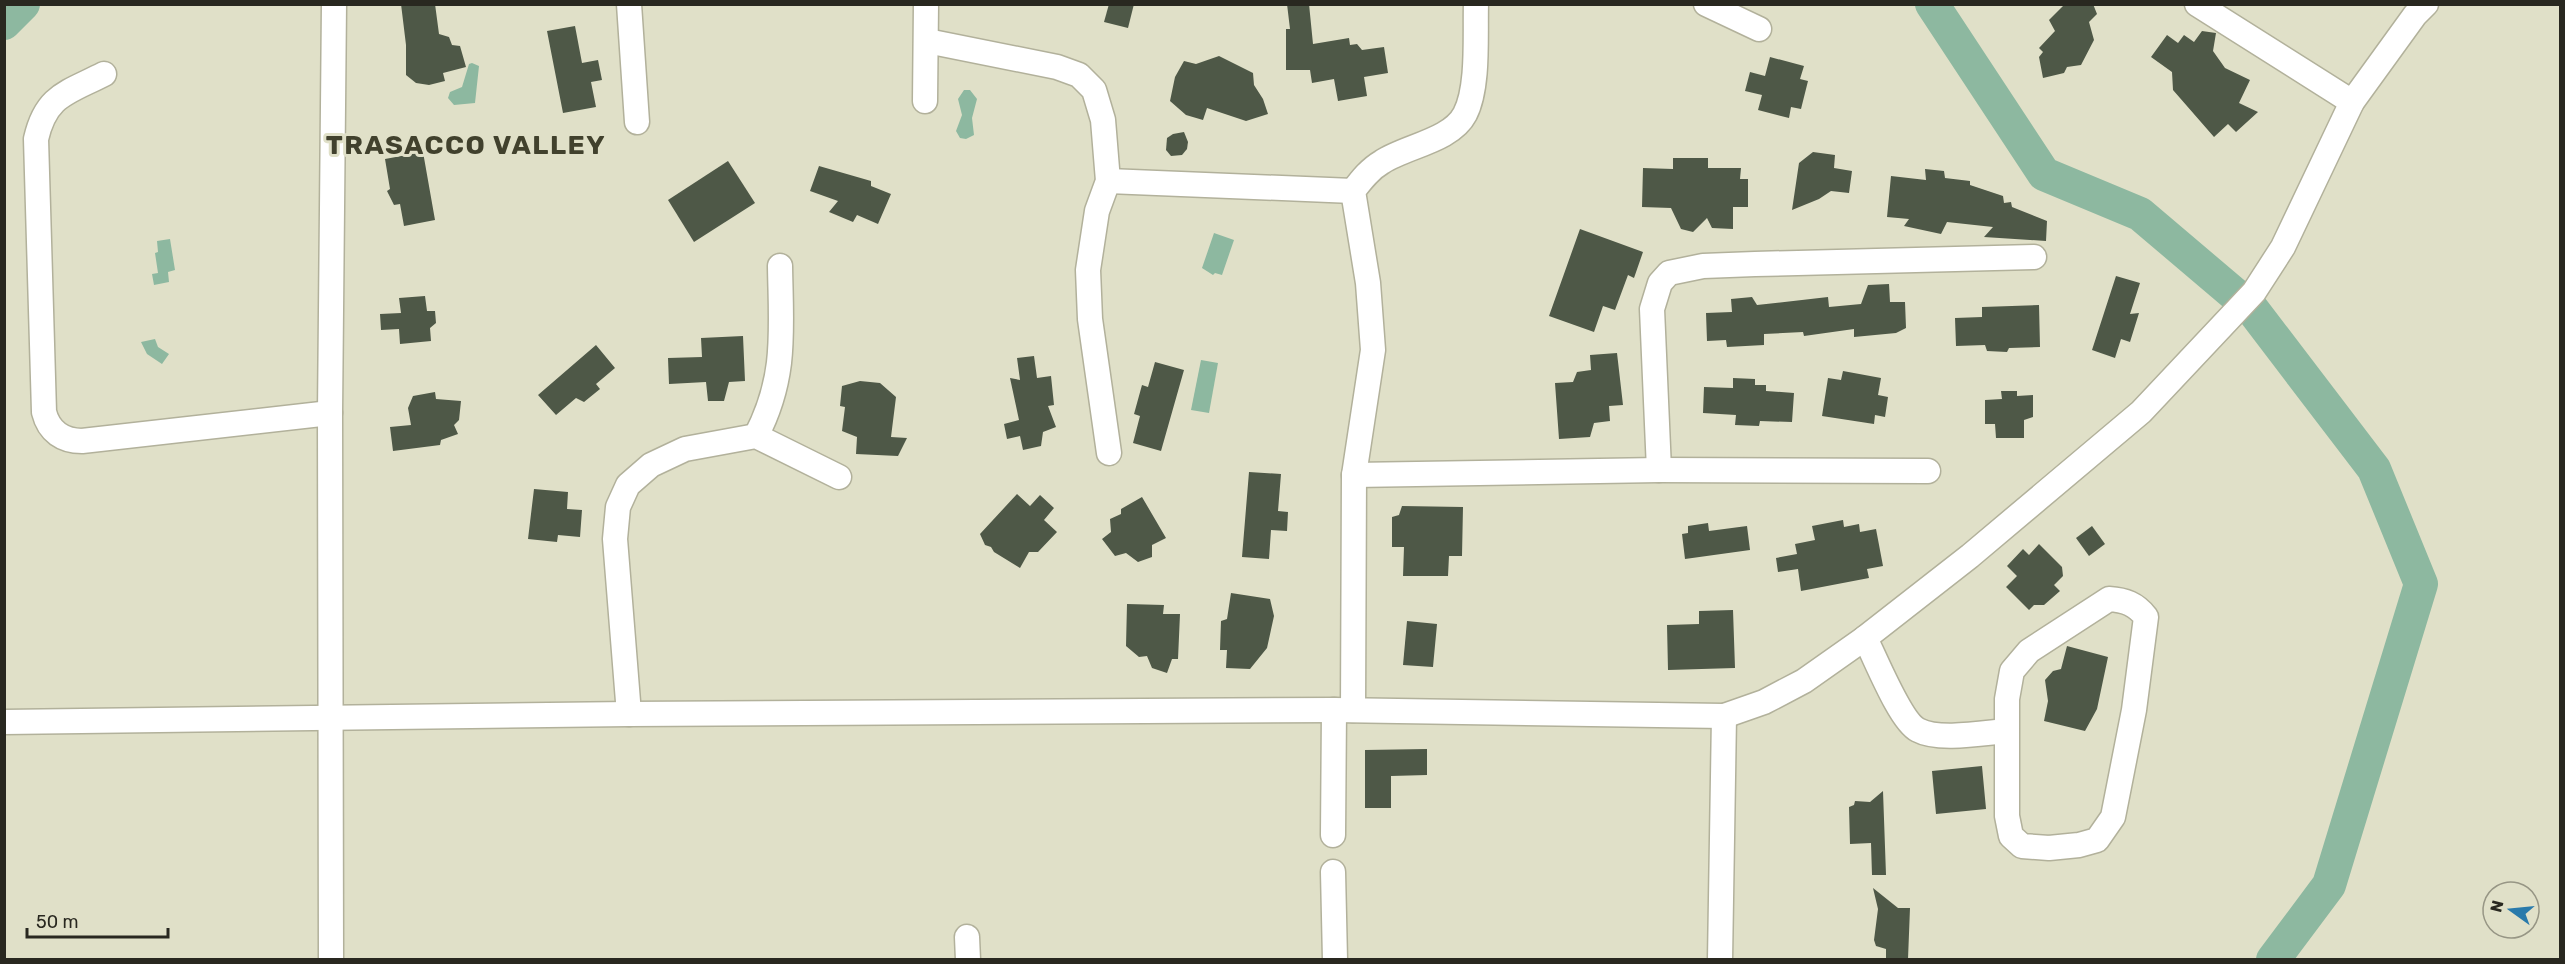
<svg xmlns="http://www.w3.org/2000/svg" width="2565" height="964" font-family="Rubik,sans-serif">
	<rect width="100%" height="100%" fill="#e0e0c8"/>
	<g fill="#8db8a0">
		<polygon points="472,63 479,66 475,103 454,105 448,98 450,92 462,87 469,64"/>
		<polygon points="964,90 970,90 977,99 972,118 974,135 966,139 960,138 956,131 962,115 958,99"/>
		<polygon points="1214,233 1234,240 1222,275 1215,273 1213,275 1202,268"/>
		<polygon points="170,239 175,270 168,272 169,282 154,285 152,274 158,273 155,253 158,252 157,241"/>
		<polygon points="155,339 158,347 169,354 162,364 147,354 141,342"/>
		<polygon points="1201,360 1218,363 1209,413 1191,410"/>
	</g>
	<g fill="none" stroke-linecap="round" stroke-linejoin="round">
		<g stroke="#8db8a0" stroke-width="34">
			<polyline points="1932,4 2044,174 2140,214 2252,309 2374,469 2421,584 2329,885 2273,960"/>
			<polyline points="4,23 23,4"/>
		</g>
	</g>
	<g fill="#4e5847">
		<polygon points="401,4 435,4 439,34 449,37 452,45 460,46 466,67 443,73 445,81 429,85 416,83 406,75 406,45"/>
		<polygon points="1109,4 1134,4 1128,28 1104,22"/>
		<polygon points="1287,4 1309,4 1313,44 1349,38 1350,45 1357,44 1362,50 1384,47 1388,73 1364,77 1367,96 1338,101 1334,79 1312,83 1310,70 1286,70 1286,29 1290,29"/>
		<polygon points="2065,4 2093,4 2097,14 2089,22 2094,40 2081,65 2067,67 2064,73 2043,78 2039,57 2043,52 2039,48 2055,31 2049,20"/>
		<polygon points="575,26 582,63 598,60 602,80 591,82 596,107 563,113 547,31"/>
		<polygon points="2202,31 2216,33 2213,51 2225,68 2250,80 2239,103 2258,112 2236,132 2228,124 2214,137 2173,90 2172,72 2151,57 2167,35 2178,43 2184,35 2194,42"/>
		<polygon points="1219,56 1253,73 1254,85 1263,99 1268,114 1246,121 1207,108 1203,120 1186,115 1170,101 1175,77 1184,61 1196,64"/>
		<polygon points="1770,57 1804,66 1800,79 1808,81 1801,109 1791,107 1789,118 1758,110 1762,95 1745,91 1750,72 1765,76"/>
		<polygon points="1184,132 1188,142 1187,149 1182,155 1171,156 1166,150 1167,138 1173,134"/>
		<polygon points="423,152 435,220 404,226 400,204 394,205 387,191 390,189 385,159"/>
		<polygon points="1813,152 1835,155 1834,168 1852,171 1849,193 1831,191 1819,199 1792,210 1799,163"/>
		<polygon points="1673,158 1708,158 1708,168 1741,168 1740,179 1748,179 1748,207 1733,207 1733,229 1712,228 1707,218 1693,232 1681,229 1671,208 1642,207 1643,168 1673,169"/>
		<polygon points="728,161 755,203 694,242 668,200"/>
		<polygon points="819,166 871,181 871,186 891,194 878,224 857,215 853,222 829,212 838,201 810,191"/>
		<polygon points="1925,169 1944,171 1945,178 1970,181 1970,185 2003,196 2004,203 2011,202 2012,207 2047,221 2046,241 1984,237 1993,227 1947,222 1941,234 1904,226 1909,219 1887,217 1891,176 1926,180"/>
		<polygon points="1580,229 1643,252 1634,278 1628,275 1615,310 1603,306 1594,332 1549,316"/>
		<polygon points="2116,276 2140,283 2130,314 2139,313 2130,342 2121,339 2115,358 2092,350"/>
		<polygon points="1889,284 1890,302 1905,302 1906,328 1896,333 1854,337 1854,329 1804,336 1803,332 1764,334 1764,345 1727,347 1726,340 1707,341 1706,313 1732,312 1731,299 1752,297 1757,305 1828,297 1829,307 1861,304 1868,285"/>
		<polygon points="425,296 427,311 435,311 436,323 430,328 431,341 400,344 399,329 381,330 380,314 401,313 399,298"/>
		<polygon points="2039,305 2040,347 2009,348 2007,352 1987,351 1985,345 1956,346 1955,318 1982,317 1982,307"/>
		<polygon points="743,336 745,381 729,382 724,401 708,401 706,382 669,384 668,358 702,357 701,338"/>
		<polygon points="596,345 615,368 596,384 600,389 584,402 576,398 556,415 538,395"/>
		<polygon points="1617,353 1623,405 1609,406 1610,421 1594,423 1590,437 1559,439 1555,383 1573,382 1577,372 1591,370 1590,355"/>
		<polygon points="1034,356 1037,378 1051,376 1054,405 1048,406 1056,427 1043,432 1041,446 1023,450 1020,436 1007,439 1004,424 1019,420 1010,378 1020,380 1017,358"/>
		<polygon points="1155,362 1184,370 1161,451 1133,443 1140,416 1134,414 1142,385 1148,387"/>
		<polygon points="1843,371 1881,378 1878,395 1888,397 1885,417 1875,415 1874,424 1822,416 1828,378 1841,380"/>
		<polygon points="1733,378 1755,379 1755,385 1766,385 1766,391 1794,393 1792,422 1760,421 1759,426 1735,425 1736,415 1703,413 1704,387 1733,388"/>
		<polygon points="860,381 880,383 896,397 891,437 907,438 898,456 856,454 857,437 842,431 845,407 840,406 842,386"/>
		<polygon points="2001,391 2017,391 2017,396 2033,395 2033,417 2024,420 2024,438 1996,438 1995,424 1985,424 1985,400 2002,399"/>
		<polygon points="435,392 436,399 461,401 459,420 454,425 458,434 441,440 440,445 393,451 390,427 411,425 408,408 413,396"/>
		<polygon points="1249,472 1281,474 1278,511 1288,512 1287,531 1271,530 1269,559 1242,557"/>
		<polygon points="534,489 568,492 567,509 582,510 580,537 558,535 557,542 528,539"/>
		<polygon points="1017,494 1030,506 1040,495 1054,508 1044,520 1057,532 1038,552 1029,552 1020,568 994,552 991,547 985,545 980,534"/>
		<polygon points="1142,497 1166,538 1152,545 1152,557 1138,562 1126,553 1115,556 1102,539 1111,532 1110,519 1121,514 1121,509"/>
		<polygon points="1402,506 1463,507 1462,556 1449,556 1448,576 1403,576 1404,547 1392,547 1392,517 1399,515"/>
		<polygon points="1843,520 1844,527 1859,524 1860,532 1876,529 1883,566 1867,569 1869,578 1801,591 1798,569 1778,572 1776,558 1797,554 1795,544 1815,540 1812,526"/>
		<polygon points="1708,523 1709,531 1747,526 1750,550 1685,559 1682,534 1688,533 1688,526"/>
		<polygon points="2092,526 2105,544 2089,556 2076,538"/>
		<polygon points="2039,544 2062,567 2063,576 2054,585 2060,591 2044,605 2034,605 2029,610 2006,587 2017,576 2007,566 2023,549 2029,555"/>
		<polygon points="1231,593 1270,599 1274,616 1267,648 1250,669 1226,668 1227,650 1220,650 1221,621 1227,619"/>
		<polygon points="1127,604 1164,605 1163,614 1180,614 1178,659 1172,659 1167,673 1152,668 1147,656 1139,657 1126,646"/>
		<polygon points="1733,610 1735,668 1668,670 1667,625 1699,624 1699,611"/>
		<polygon points="1407,621 1437,624 1433,667 1403,665"/>
		<polygon points="2067,646 2108,657 2097,709 2085,731 2044,721 2048,701 2045,680 2053,671 2061,669"/>
		<polygon points="1427,749 1427,775 1391,776 1391,808 1365,808 1365,750"/>
		<polygon points="1982,766 1986,809 1936,814 1932,771"/>
		<polygon points="1883,791 1886,875 1872,875 1871,843 1850,844 1849,807 1854,805 1855,801 1870,802"/>
		<polygon points="1873,888 1898,908 1910,908 1908,959 1886,959 1886,949 1876,946 1874,940 1878,909"/>
	</g>
	<g fill="none" stroke-linecap="round" stroke-linejoin="round">
		<g stroke="#b2b19b" stroke-width="27">
			<g id="minor">
				<polyline points="629,4 637,122"/>
				<polyline points="1706,4 1759,29"/>
				<polyline points="2197,4 2352,102"/>
				<polyline points="927,41 1057,67 1079,75 1094,90 1103,120 1108,181 1097,211 1088,270 1090,319 1109,453"/>
				<path d="M104 74C67 93 46 95 36 139L44 412C49 432 63 441 82 441L330 413"/>
				<polyline points="925,101 926,4"/>
				<polyline points="1108,181 1353,191"/>
				<path d="M756 436C787 377 781 330 780 266"/>
				<polyline points="1659,470 1652,309 1660,283 1669,273 1703,266 1755,264 2034,257"/>
				<polyline points="1354,475 1659,470 1928,471"/>
				<path d="M2109 599C2125 600 2136 604 2146 617L2134 710 2113 817 2097 840 2079 845 2049 848 2022 846 2011 836 2007 816V699L2012 671 2029 651Z"/>
				<path d="M1865 638C1876 659 1900 721 1918 730 1938 741 1983 733 2006 731"/>
				<path d="M1353 710 1354 475 1373 350 1368 283 1353 191C1362 179 1370 169 1382 162 1406 146 1451 141 1465 114 1479 87 1475 35 1476 4"/>
				<polyline points="629,714 615,539 618,507 628,485 651,465 685,449 756,436 839,477"/>
				<polyline points="4,722 629,714 1334,710 1724,716 1764,702 1804,681 1865,638 1970,556 2141,412 2254,292 2283,247 2352,102 2415,15 2426,4"/>
				<polyline points="1333,835 1334,710"/>
				<polyline points="1333,872 1335,960"/>
				<polyline points="967,937 968,960"/>
				<polyline points="331,960 330,413 334,4"/>
				<polyline points="1720,960 1724,716"/>
			</g>
		</g>
		<use href="#minor" stroke="#fff" stroke-width="24"/>
	</g>
	<g text-anchor="middle" dominant-baseline="central" stroke-width="6" stroke-linejoin="round" paint-order="stroke">
		<g font-size="27" font-weight="bold" letter-spacing="1.5" fill="#41412d" stroke="#e0e0c8">
			<text x="466" y="145">TRASACCO VALLEY</text>
		</g>
	</g>
	<rect width="2565" height="964" fill="none" stroke="#292820" stroke-width="12"/>
	<g transform="translate(2511 910) rotate(285)"><circle r="28" fill="#e0e0c8" stroke="#979685" stroke-width="1.5"/>
	<path d="M0-4.5L10 22L0 15L-10 22Z" fill="#297aab"/>
	<text y="-9" font-size="16" font-weight="bold" text-anchor="middle" fill="#292820">N</text>
	</g>
	<path d="M27 928v9h141v-9" fill="none" stroke="#292820" stroke-width="3"/>
	<text x="36" y="928" font-size="18" fill="#292820" stroke="#e0e0c8" stroke-width="4.5" paint-order="stroke">50 m</text>
</svg>
